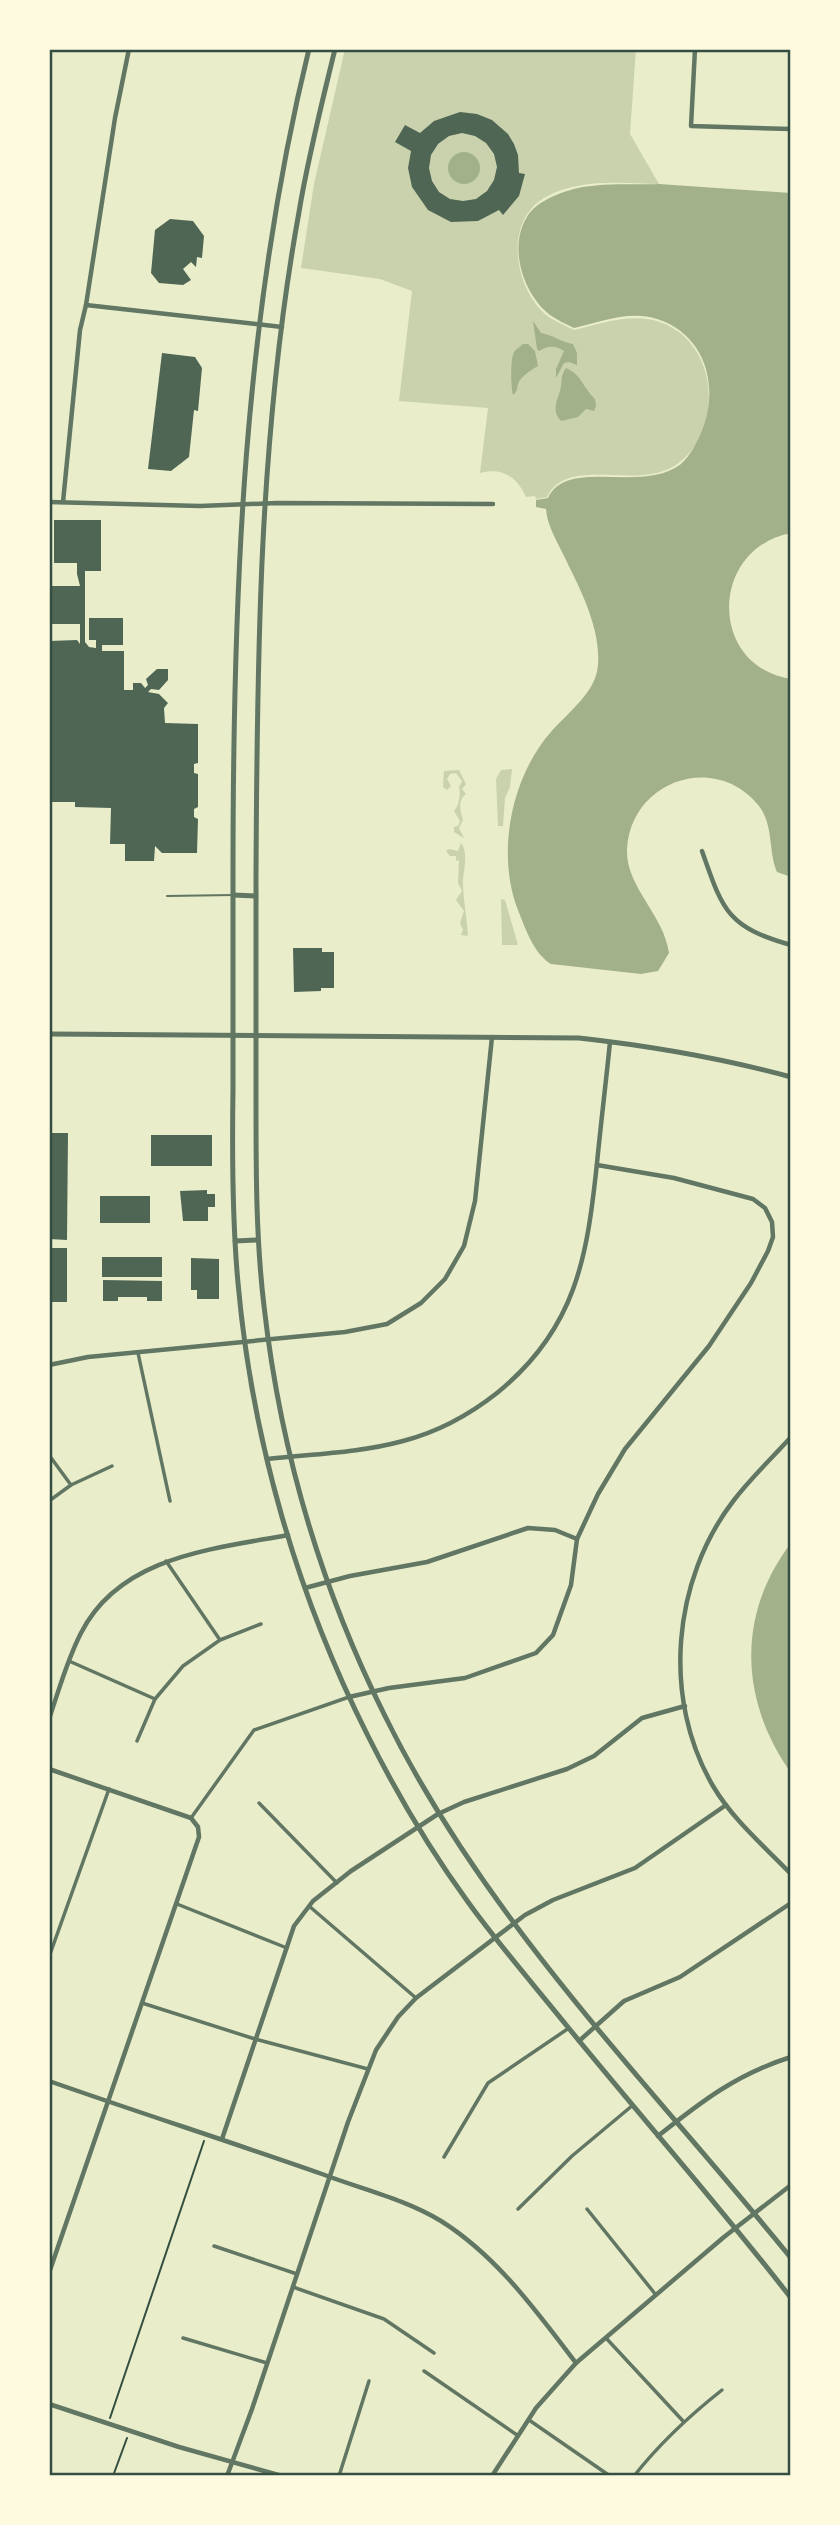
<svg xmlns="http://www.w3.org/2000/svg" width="840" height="2525" font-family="Quicksand,sans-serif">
	<rect width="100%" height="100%" fill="#e9edc9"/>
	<g fill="#cad2ad">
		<path d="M345 49H636L630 134 659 184C621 183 578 178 544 198 504 222 514 286 545 314 553 321 565 325 574 330 599 324 626 314 653 320 717 335 726 425 680 462 641 494 569 453 547 497L536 499 535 496 526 497C517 477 502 467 480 473L488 408 399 401 412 291 380 279 301 268 314 184Z"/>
		<polygon points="512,769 510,787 505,798 503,826 498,826 496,779 501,770"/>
		<path d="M459 770 466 784 462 789 466 794C457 800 461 812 463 820L459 828 464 838 454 832V827L458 826 460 821 454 811C459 806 461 794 459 787L462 781 456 773 450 774 447 779 451 786 447 790 443 787 444 771Z"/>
		<path d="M461 843C469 852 463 873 463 882 463 899 467 917 468 936L461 935 463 930 460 923 464 911 456 900 462 891 458 883 459 860 456 861V856H450L446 851 449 849 458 851Z"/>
		<polygon points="501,899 505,900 518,945 502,945"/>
	</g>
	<g fill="#a3b18a">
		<circle cx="464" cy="168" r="16"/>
		<path d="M659 184 791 193V533C709 549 708 666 791 679V877L777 872C768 851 774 826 759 806 715 751 630 781 627 850 626 887 664 915 669 953L658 971 641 974 551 964C534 954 525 928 518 910 496 854 511 778 550 733 567 713 596 693 598 665 601 627 579 587 563 554 556 539 547 525 546 509L536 507V500L548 498C567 457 643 494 681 464 690 456 696 444 701 433 720 389 707 335 657 319 630 310 600 322 574 328 566 324 557 320 550 315 523 294 508 247 527 217 534 204 554 195 567 191 593 182 632 185 659 184Z"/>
		<path d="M533 321 541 333C553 335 561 342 573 344L577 353V365L569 362 564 363 556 378V369L564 351C554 345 548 346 539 351L537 349Z"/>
		<path d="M523 344H528L535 351 538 366C531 370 525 374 520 380 516 386 519 390 513 395 511 387 510 360 514 352 515 350 521 346 523 344Z"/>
		<path d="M566 368C581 374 584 389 595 399L596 406 594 411 586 409 578 417 561 421C550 409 559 399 561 386 562 378 561 375 566 368Z"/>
		<path d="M791 1543V1773C740 1701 736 1615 791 1543Z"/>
	</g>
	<g fill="#4f6655" fill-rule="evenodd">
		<path d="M460 112 477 114 492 120 508 134 514 144 518 155 519 173 525 174 519 196 503 215 499 210 478 221 451 222 428 210 412 187 408 168 411 151 395 142 405 125 420 133 434 121ZM462 133 475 136 486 143 494 154 497 167 494 180 487 191 476 199 463 201 450 199 439 192 432 181 429 168 431 155 438 144 449 136Z"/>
		<polygon points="170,219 193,221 204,236 202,258 197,257 196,267 191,262 183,269 191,280 183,285 159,283 151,273 155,230"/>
		<polygon points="162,353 195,357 202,368 198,411 194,410 189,457 171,471 148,469"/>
		<polygon points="54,520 101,520 101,571 85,571 85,642 89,647 96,648 96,640 89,640 89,618 123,618 123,645 102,645 102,651 124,651 124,690 133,690 133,683 141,683 145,688 148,685 146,679 157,669 168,669 168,680 159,690 151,689 148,692 159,694 168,703 164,708 165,723 198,724 198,763 194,764 194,773 198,774 198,807 194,809 194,817 198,819 197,853 162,853 155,846 154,861 125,861 125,844 110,844 111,808 75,807 75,802 49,802 49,641 77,640 80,644 80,624 49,624 49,586 80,586 77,574 77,563 54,563"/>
		<polygon points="293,948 322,948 322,952 334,952 334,988 321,988 321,991 294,992"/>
		<polygon points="49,1133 68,1133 67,1240 49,1239"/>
		<rect x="151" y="1135" width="61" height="31"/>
		<polygon points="207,1190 207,1194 215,1194 215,1207 208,1207 208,1221 183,1221 180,1191"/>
		<rect x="100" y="1196" width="50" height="27"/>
		<rect x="49" y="1248" width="18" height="54"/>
		<rect x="102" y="1257" width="60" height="20"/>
		<polygon points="191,1258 219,1259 219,1299 197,1299 197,1290 191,1290"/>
		<polygon points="103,1280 162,1281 162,1301 147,1301 147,1297 118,1297 118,1301 103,1301"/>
	</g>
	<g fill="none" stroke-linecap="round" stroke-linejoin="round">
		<g stroke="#344e41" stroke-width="2">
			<polyline points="110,2418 204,2141"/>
			<polyline points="113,2476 127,2438"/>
		</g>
		<polyline stroke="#617663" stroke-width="2" points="167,896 233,895"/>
		<g stroke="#617663" stroke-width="3.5">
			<polyline points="138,1353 170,1501"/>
			<polyline points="49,1455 71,1485"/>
			<polyline points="49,1501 71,1485 112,1466"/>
			<polyline points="166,1561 220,1640"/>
			<polyline points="69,1661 155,1699"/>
			<polyline points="137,1741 155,1699 183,1666 220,1640 261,1624"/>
			<polyline points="259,1803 337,1883"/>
			<polyline points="191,1818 254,1730 349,1697"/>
			<polyline points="177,1904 287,1948"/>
			<polyline points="309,1906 416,1998"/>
			<polyline points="49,1957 109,1789"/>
			<polyline points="142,2003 255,2039 368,2069"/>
			<polyline points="444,2157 488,2083 569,2028"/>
			<polyline points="518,2209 572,2156 633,2105"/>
			<polyline points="587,2209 656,2295"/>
			<polyline points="214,2246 297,2274"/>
			<polyline points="293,2287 384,2319 434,2353"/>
			<polyline points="183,2338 267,2363"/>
			<polyline points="606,2338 683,2421"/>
			<polyline points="424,2371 517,2435"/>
			<polyline points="529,2420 610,2476"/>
			<polyline points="339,2476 369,2381"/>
			<path d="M634 2476C660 2443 689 2416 722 2390"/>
		</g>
		<g stroke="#617663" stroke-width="4.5">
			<polyline points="695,49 691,126 791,129"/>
			<polyline points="86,305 282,327"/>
			<polyline points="49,502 200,506 277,503 493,504"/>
			<polyline points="63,502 80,330 86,305 115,118 129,49"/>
			<path d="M702 851C723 911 727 927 791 945"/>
			<polyline points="49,1365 88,1357 345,1332 387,1324 421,1303 445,1279 464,1246 475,1201 492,1037"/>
			<path d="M791 1437C772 1458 751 1478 734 1500 672 1580 662 1699 713 1786 733 1820 764 1846 791 1874"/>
			<path d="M267 1459C312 1454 359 1453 403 1441 438 1432 469 1415 497 1393 576 1329 587 1258 597 1163 601 1122 606 1082 610 1042"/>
			<polyline points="305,1588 350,1576 427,1562 528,1528 555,1530 577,1539"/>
			<polyline points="349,1697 389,1688 465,1678 536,1653 553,1635 571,1585 577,1539 598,1494 625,1449 709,1346 751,1283 768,1251 773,1237 772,1222 765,1208 753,1199 674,1178 597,1165"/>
			<path d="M49 1719C59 1690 67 1660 81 1633 120 1556 213 1549 288 1535"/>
			<polyline points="49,1769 191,1818 198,1827 199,1837 49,2273"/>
			<polyline points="579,2041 624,2001 680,1977 791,1903"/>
			<path d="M49 2081C140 2113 231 2142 322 2174 361 2189 405 2199 441 2221 497 2256 537 2312 576 2363"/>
			<path d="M658 2136C702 2101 737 2074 791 2057"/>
			<polyline points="222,2139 294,1926 313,1901 351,1871 438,1814 464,1802 567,1769 594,1756 642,1718 685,1706"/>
			<polyline points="49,2404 179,2447 282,2476"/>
			<polyline points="227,2476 252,2409 348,2122 376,2050 398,2017 416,1998 525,1915 553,1900 635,1868 726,1805"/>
			<polyline points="492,2476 536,2408 576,2363 724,2237 791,2185"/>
		</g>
		<g stroke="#617663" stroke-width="5">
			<path d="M309 49C243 318 233 594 233 870 233 943 233 1016 233 1089 232 1153 232 1218 238 1283 252 1440 297 1595 368 1736 397 1794 430 1850 468 1902 499 1945 534 1985 567 2026 641 2117 719 2205 791 2298"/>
			<path d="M335 49C322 103 308 157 299 212 259 432 257 655 256 877 256 953 256 1028 256 1104 256 1172 256 1239 264 1306 280 1448 321 1588 385 1716 485 1920 649 2083 791 2258"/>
			<polyline points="233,895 256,896"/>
			<path d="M49 1034 579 1038C651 1046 721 1058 791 1077"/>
			<polyline points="235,1241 258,1240"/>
		</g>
	</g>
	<rect width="840" height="2525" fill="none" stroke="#fefae0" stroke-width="102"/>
	<rect x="51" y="51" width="738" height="2423" fill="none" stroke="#344e41" stroke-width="2.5"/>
</svg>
